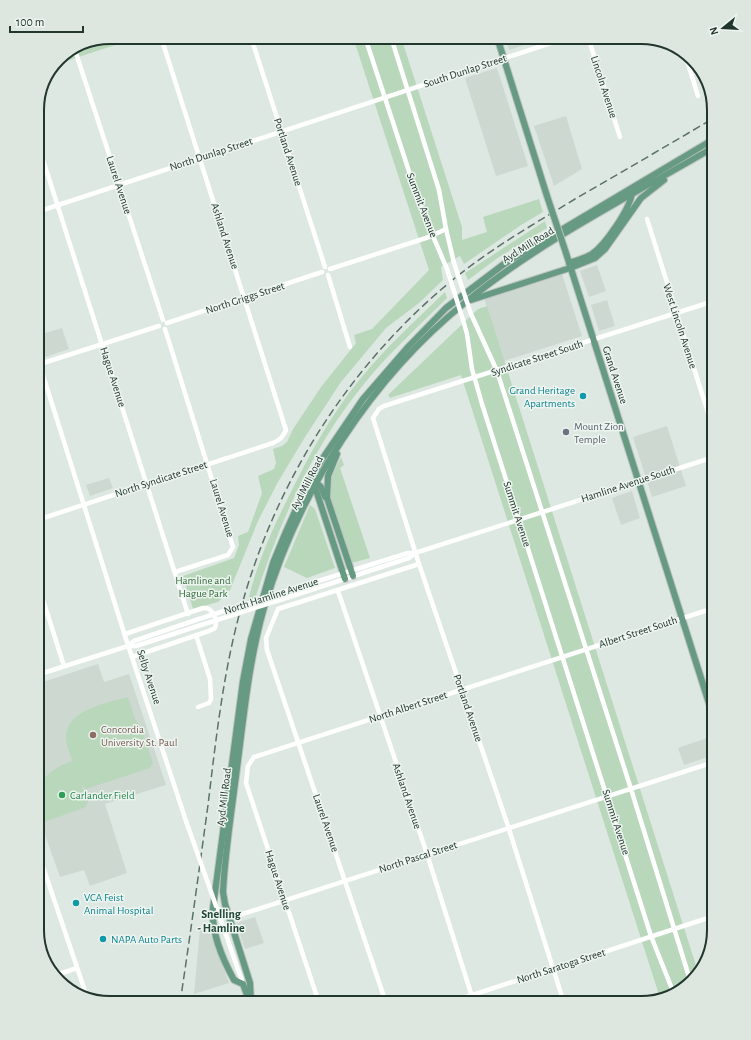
<svg xmlns="http://www.w3.org/2000/svg" width="751" height="1040" font-family="'Alegreya Sans',sans-serif">
	<rect width="100%" height="100%" fill="#dee8e2"/>
	<g fill="#cdd8d1">
		<polygon points="505,37 541,37 542,39 509,50"/>
		<polygon points="497,68 528,166 496,176 465,78"/>
		<polygon points="566,116 582,169 554,186 534,126"/>
		<polygon points="597,265 606,291 589,297 580,271"/>
		<polygon points="562,274 582,336 504,361 484,298"/>
		<polygon points="607,300 615,326 599,331 591,305"/>
		<polygon points="62,328 69,349 45,357 38,335"/>
		<polygon points="667,426 686,486 652,497 633,437"/>
		<polygon points="109,478 113,488 90,496 86,485"/>
		<polygon points="632,491 640,518 621,525 612,498"/>
		<polygon points="98,664 104,682 129,674 166,785 105,804 127,873 90,886 84,870 60,877 37,812 37,684"/>
		<polygon points="710,737 714,755 684,765 678,748"/>
		<polygon points="255,917 264,943 245,949 236,923"/>
		<polygon points="200,928 209,930 229,983 194,994"/>
	</g>
	<g fill="#b9d8bb">
		<polygon points="110,37 140,37 54,65 62,55"/>
		<polygon points="353,37 401,37 462,227 462,240 487,232 483,217 539,199 543,212 521,225 464,264 460,256 441,267 443,280 419,303 386,328 341,382 305,437 278,482 258,521 230,590 218,602 193,609 183,576 234,558 239,545 238,536 248,532 262,493 258,476 274,469 276,463 273,449 282,446 287,442 293,429 321,387 356,343 354,335 372,329 429,270"/>
		<polygon points="545,221 547,228 499,257 468,280 465,273"/>
		<path d="M445 292 447 298C423 322 397 346 374 372 317 437 281 517 255 599L248 601C256 566 271 532 287 500 308 457 330 415 361 378 386 347 416 320 445 292Z"/>
		<polygon points="487,306 698,972 678,993 660,998 461,375 390,398 388,395 478,309"/>
		<polygon points="341,457 344,465 340,468 370,558 351,563 330,495 330,480"/>
		<polygon points="310,505 315,509 335,568 307,578 284,567"/>
		<path d="M128 697 135 719 141 727 153 763 150 768 86 789 81 785 88 802 86 807 44 822C34 789 38 774 72 761 70 753 66 745 66 736 67 709 108 703 128 697Z"/>
	</g>
	<g fill="none" stroke-linecap="round" stroke-linejoin="round">
		<g stroke="#bcc3c0" stroke-width="8">
			<g id="major">
				<polyline points="497,37 547,196"/>
				<polyline points="95,43 113,37"/>
				<polyline points="566,253 714,719"/>
				<path d="M569 263C576 261 585 258 592 254 605 245 630 209 632 193"/>
				<polyline points="471,300 570,268 595,258 605,249 641,198 664,180"/>
				<polyline points="337,454 328,476 327,498 353,576"/>
				<polyline points="314,480 321,487 325,497"/>
				<polyline points="314,484 345,579"/>
				<path d="M250 1003 243 984 234 980C222 958 211 933 213 908L243 681 251 639 273 563 285 534 306 487 323 458 363 399 408 347 446 308 504 264 714 139"/>
				<path d="M251 1003 250 983 225 904 223 892C225 851 232 809 237 768 244 714 249 660 264 608 298 491 372 377 467 301 542 240 631 196 714 147"/>
			</g>
		</g>
		<g stroke="#fff" stroke-width="4.5">
			<polyline points="251,37 325,267"/>
			<polyline points="365,37 421,208 447,269"/>
			<polyline points="391,37 439,190 446,229 454,263"/>
			<polyline points="588,37 620,137"/>
			<polyline points="75,50 163,320"/>
			<polyline points="685,54 698,96"/>
			<polyline points="37,141 188,614"/>
			<polyline points="37,212 569,37"/>
			<polyline points="647,219 714,432"/>
			<polyline points="330,269 429,237 446,229"/>
			<polyline points="328,275 350,347"/>
			<polyline points="471,314 497,371 631,789 690,980"/>
			<polyline points="463,320 467,334 472,369 482,404 651,936 674,994"/>
			<polyline points="167,323 322,272"/>
			<polyline points="165,329 233,547 228,555 175,572"/>
			<polyline points="37,356 126,639 186,821"/>
			<polyline points="37,365 159,326"/>
			<path d="M37 520 273 443C280 440 283 437 286 430L161 37"/>
			<polyline points="37,581 64,666"/>
			<polyline points="338,591 427,854 474,1003"/>
			<polyline points="280,593 408,553 415,553 714,457"/>
			<polyline points="283,599 409,558 415,553"/>
			<path d="M125 634 203 608C213 607 218 620 215 628L209 631 132 657"/>
			<polyline points="196,635 210,679 211,699 209,703 198,707"/>
			<polyline points="128,646 134,641 196,620"/>
			<polyline points="37,675 128,646 136,646 198,626"/>
			<polyline points="37,849 87,997"/>
			<polyline points="216,906 243,984"/>
			<polyline points="230,918 714,762"/>
			<polyline points="56,975 77,968"/>
			<polyline points="319,1003 246,783 248,766 254,757 714,608"/>
			<polyline points="386,1003 267,650 266,638 278,609 419,564"/>
			<polyline points="448,1003 714,916"/>
			<polyline points="564,1003 507,823 419,564 373,418 379,409 384,406 714,301"/>
		</g>
		<use href="#major" stroke="#679a83" stroke-width="6"/>
		<path stroke="#5b7268" stroke-width="1.5" stroke-dasharray="8 4" stroke-linecap="butt" d="M180 1003C190 937 199 871 208 805 216 739 223 673 241 608 276 480 351 362 455 278 492 248 534 224 575 199 622 172 668 145 714 118"/>
		<g stroke="#bcc3c0" stroke-width="8" stroke-linecap="butt">
			<polyline id="major-bridge" points="547,196 566,253"/>
		</g>
		<g stroke="#fff" stroke-width="4.5">
			<polyline points="454,263 471,314"/>
			<polyline points="447,269 463,320"/>
			<polyline points="196,620 280,593"/>
			<polyline points="198,626 283,599"/>
			<polyline points="186,821 216,906"/>
		</g>
		<use href="#major-bridge" stroke="#679a83" stroke-width="6"/>
	</g>
	<g fill="#0f9aa8" stroke="#eef5f0" stroke-width="1.5">
		<circle cx="583" cy="396" r="4"/>
		<circle cx="76" cy="903" r="4"/>
		<circle cx="103" cy="939" r="4"/>
	</g>
	<circle fill="#6b7280" stroke="#eef5f0" stroke-width="1.5" cx="566" cy="432" r="4"/>
	<circle fill="#8d6e63" stroke="#eef5f0" stroke-width="1.5" cx="93" cy="735" r="4"/>
	<circle fill="#2e9e5b" stroke="#eef5f0" stroke-width="1.5" cx="62" cy="795" r="4"/>
	<g text-anchor="middle" dominant-baseline="central" stroke-width="3" stroke-linejoin="round" paint-order="stroke">
		<g font-size="11" fill="#21362d" stroke="#eef5f0">
			<text transform="translate(465 71) rotate(-18)">South Dunlap Street</text>
			<text transform="translate(604 87) rotate(72)">Lincoln Avenue</text>
			<text transform="translate(288 152) rotate(72)">Portland Avenue</text>
			<text transform="translate(211 154) rotate(-18)">North Dunlap Street</text>
			<text transform="translate(119 185) rotate(72)">Laurel Avenue</text>
			<text transform="translate(422 205) rotate(69)">Summit Avenue</text>
			<text transform="translate(225 236) rotate(72)">Ashland Avenue</text>
			<text transform="translate(528 245) rotate(-32)">Ayd Mill Road</text>
			<text transform="translate(245 298) rotate(-18)">North Griggs Street</text>
			<text transform="translate(680 326) rotate(72)">West Lincoln Avenue</text>
			<text transform="translate(537 358) rotate(-18)">Syndicate Street South</text>
			<text transform="translate(615 375) rotate(72)">Grand Avenue</text>
			<text transform="translate(113 377) rotate(72)">Hague Avenue</text>
			<text transform="translate(161 479) rotate(-18)">North Syndicate Street</text>
			<text transform="translate(307 483) rotate(-63)">Ayd Mill Road</text>
			<text transform="translate(628 484) rotate(-18)">Hamline Avenue South</text>
			<text transform="translate(222 508) rotate(73)">Laurel Avenue</text>
			<text transform="translate(517 514) rotate(72)">Summit Avenue</text>
			<text transform="translate(271 596) rotate(-18)">North Hamline Avenue</text>
			<text transform="translate(638 632) rotate(-18)">Albert Street South</text>
			<text transform="translate(149 677) rotate(72)">Selby Avenue</text>
			<text transform="translate(408 707) rotate(-18)">North Albert Street</text>
			<text transform="translate(468 708) rotate(71)">Portland Avenue</text>
			<text transform="translate(407 796) rotate(71)">Ashland Avenue</text>
			<text transform="translate(224 797) rotate(-83)">Ayd Mill Road</text>
			<text transform="translate(616 822) rotate(72)">Summit Avenue</text>
			<text transform="translate(326 823) rotate(71)">Laurel Avenue</text>
			<text transform="translate(418 857) rotate(-18)">North Pascal Street</text>
			<text transform="translate(278 880) rotate(72)">Hague Avenue</text>
			<text transform="translate(561 966) rotate(-18)">North Saratoga Street</text>
		</g>
		<g font-size="11" fill="#0d838f" stroke="#eef5f0" text-anchor="start">
			<text x="575" y="390" text-anchor="end">Grand Heritage<tspan x="575" dy="13">Apartments</tspan></text>
			<text x="84" y="897">VCA Feist<tspan x="84" dy="13">Animal Hospital</tspan></text>
			<text x="111" y="939">NAPA Auto Parts</text>
		</g>
		<g font-size="11" fill="#5b616d" stroke="#eef5f0" text-anchor="start">
			<text x="574" y="426">Mount Zion<tspan x="574" dy="13">Temple</tspan></text>
		</g>
		<g font-size="11" fill="#30693b" stroke="#eef5f0">
			<text x="203" y="580">Hamline and<tspan x="203" dy="13">Hague Park</tspan></text>
		</g>
		<g font-size="11" fill="#785e54" stroke="#eef5f0" text-anchor="start">
			<text x="101" y="729">Concordia<tspan x="101" dy="13">University St. Paul</tspan></text>
		</g>
		<g font-size="11" fill="#27864d" stroke="#eef5f0" text-anchor="start">
			<text x="70" y="795">Carlander Field</text>
		</g>
		<g font-size="12" font-weight="bold" fill="#204635" stroke="#eef5f0">
			<text x="221" y="914">Snelling<tspan x="221" dy="14">- Hamline</tspan></text>
		</g>
	</g>
	<path d="M0 0H751V1040H0ZM110 44H641A66 66 0 0 1 707 110V930A66 66 0 0 1 641 996H110A66 66 0 0 1 44 930V110A66 66 0 0 1 110 44Z" fill="#dee6e0" fill-rule="evenodd"/>
	<path fill="none" stroke="#21362d" stroke-width="2" d="M110 44H641A66 66 0 0 1 707 110V930A66 66 0 0 1 641 996H110A66 66 0 0 1 44 930V110A66 66 0 0 1 110 44Z"/>
	<g transform="translate(723 28) rotate(252)" stroke="#eef5f0" stroke-width="3" paint-order="stroke">
	<path d="M0-3L7 15L0 10L-7 15Z" fill="#21362d"/>
	<text y="-6" font-size="11" font-weight="bold" text-anchor="middle" fill="#21362d">N</text>
	</g>
	<path d="M10 26v6h73v-6" fill="none" stroke="#21362d" stroke-width="2"/>
	<text x="16" y="26" font-size="12" fill="#21362d" stroke="#eef5f0" stroke-width="3" paint-order="stroke">100 m</text>
</svg>
